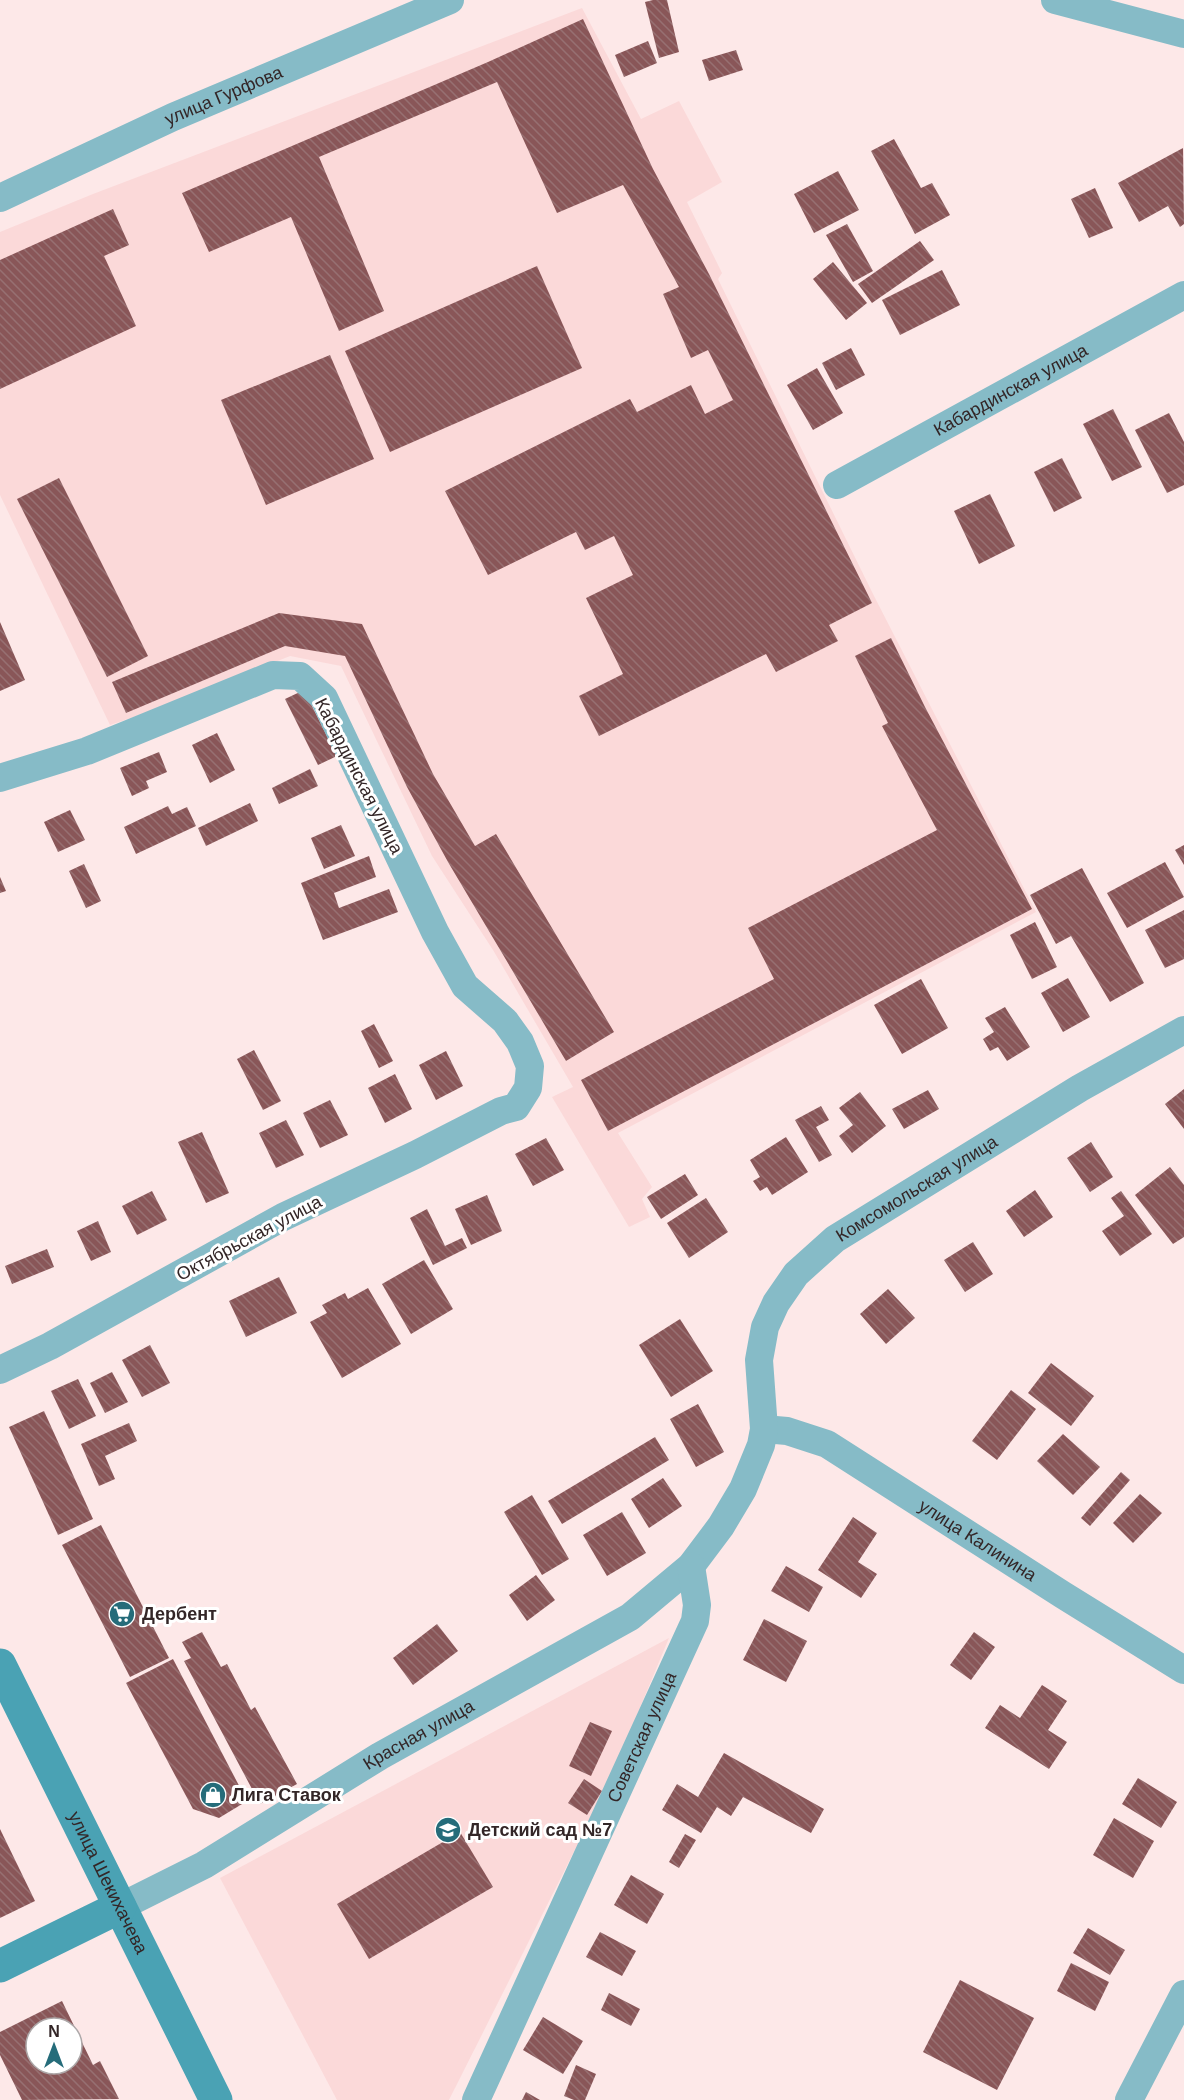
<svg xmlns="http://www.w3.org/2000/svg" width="1184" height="2100" font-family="Arial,sans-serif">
	<defs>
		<pattern id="building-back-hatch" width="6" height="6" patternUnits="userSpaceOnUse" patternTransform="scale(1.5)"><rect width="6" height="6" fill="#895658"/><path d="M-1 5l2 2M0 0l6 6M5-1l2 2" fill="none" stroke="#977072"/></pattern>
	</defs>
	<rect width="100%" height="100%" fill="#fde8e8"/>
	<g fill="#fbd9d9">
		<polygon points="582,8 641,119 679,101 722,182 687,202 722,273 718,279 873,594 1036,912 618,1133 652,1187 642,1199 650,1217 629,1227 552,1097 573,1087 493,950 432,856 341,666 290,656 181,701 110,725 0,495 0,232 93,194"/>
		<polygon points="669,1638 609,1782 449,2100 337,2100 220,1878"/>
	</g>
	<g fill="url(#building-back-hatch)" fill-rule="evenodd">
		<polygon points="653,0 667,0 679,52 659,58 645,2"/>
		<polygon points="583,19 653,169 709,274 872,603 829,625 838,641 776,672 766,654 599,736 579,696 623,674 586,598 633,575 614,536 585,550 576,532 488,575 445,491 630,399 637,412 691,385 705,414 733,400 708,350 691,358 663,294 679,287 623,185 557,213 497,82 319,157 384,311 339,331 291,217 209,252 182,193 488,62"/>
		<polygon points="648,41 657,63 624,77 615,55"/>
		<polygon points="736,50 743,70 709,81 702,60"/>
		<polygon points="894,139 921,188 932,183 950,215 915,234 871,151"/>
		<polygon points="1183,148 1184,224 1180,227 1168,206 1139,222 1118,183"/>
		<polygon points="838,171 859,210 814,233 794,194"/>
		<polygon points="1095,188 1113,228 1089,238 1071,199"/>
		<polygon points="113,209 129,245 104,256 136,326 0,389 0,260"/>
		<polygon points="847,224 873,271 853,282 826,235"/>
		<polygon points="920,241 934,260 872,303 858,284"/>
		<polygon points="833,262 867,303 846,320 813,279"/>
		<polygon points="537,266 582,368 390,452 345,351"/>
		<polygon points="942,270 960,305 900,335 882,300"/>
		<polygon points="851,348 865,375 836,390 822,363"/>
		<polygon points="330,355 374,459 266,505 221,400"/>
		<polygon points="817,368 843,413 813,430 787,385"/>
		<polygon points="1113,409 1142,467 1112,481 1083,424"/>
		<polygon points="1169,413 1184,442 1184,485 1167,493 1135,430"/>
		<polygon points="1062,458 1082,498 1054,512 1034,472"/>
		<polygon points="59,478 148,656 107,677 17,499"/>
		<polygon points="990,494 1015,546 979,564 954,511"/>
		<polygon points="279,613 362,624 433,774 475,846 496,834 614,1032 566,1061 448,862 407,787 345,656 285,646 126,713 112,682"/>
		<polygon points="0,622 25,680 0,691"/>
		<polygon points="891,638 925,707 1032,909 608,1131 581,1080 774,979 748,928 937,830 882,726 888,723 855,656"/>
		<polygon points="304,690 337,756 318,765 285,699"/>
		<polygon points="217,733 235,770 210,783 192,745"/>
		<polygon points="159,752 167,772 146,781 149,788 132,796 120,768"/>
		<polygon points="310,769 318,786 279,804 272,788"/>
		<polygon points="250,803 258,821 206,846 198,828"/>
		<polygon points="168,806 172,814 187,807 196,826 136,854 124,827"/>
		<polygon points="70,810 85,840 58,852 44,822"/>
		<polygon points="341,825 355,856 324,869 311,838"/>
		<polygon points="1184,845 1184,865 1175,850"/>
		<polygon points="369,856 376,877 334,893 339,908 389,889 398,912 323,940 301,883"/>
		<polygon points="1165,862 1184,897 1127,928 1107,893"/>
		<polygon points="84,864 101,901 86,908 69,871"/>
		<polygon points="1082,868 1144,983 1110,1002 1071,936 1056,944 1030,895"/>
		<polygon points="0,877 6,891 0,893"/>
		<polygon points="1184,910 1184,959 1165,968 1145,930"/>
		<polygon points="1035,922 1057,967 1032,979 1010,935"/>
		<polygon points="1068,978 1090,1017 1063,1032 1041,993"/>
		<polygon points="921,979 948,1028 902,1054 874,1005"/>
		<polygon points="1005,1007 1030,1047 1007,1061 998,1047 990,1051 983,1039 994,1032 985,1018"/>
		<polygon points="374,1024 393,1061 379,1068 361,1031"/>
		<polygon points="254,1050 281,1101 263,1110 237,1059"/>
		<polygon points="446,1051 463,1086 436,1100 419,1065"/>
		<polygon points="395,1074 412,1109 385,1123 368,1088"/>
		<polygon points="1184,1089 1184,1129 1165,1104"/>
		<polygon points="928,1090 939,1109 904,1129 892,1109"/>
		<polygon points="860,1092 886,1126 852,1153 839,1136 853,1125 839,1108"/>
		<polygon points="330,1100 348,1135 320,1148 303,1113"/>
		<polygon points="821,1106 829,1120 816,1127 832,1155 819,1162 795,1120"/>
		<polygon points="286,1120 304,1155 276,1168 259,1133"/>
		<polygon points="202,1132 229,1193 206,1203 178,1142"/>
		<polygon points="786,1137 808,1172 772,1195 767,1187 760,1191 753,1181 760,1177 750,1160"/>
		<polygon points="546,1138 564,1170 533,1186 515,1154"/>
		<polygon points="1091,1142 1113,1177 1090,1192 1067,1158"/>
		<polygon points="1170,1167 1184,1185 1184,1237 1173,1244 1135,1195"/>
		<polygon points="685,1174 698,1195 661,1219 647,1197"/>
		<polygon points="1035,1190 1053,1217 1024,1237 1006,1211"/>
		<polygon points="152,1191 167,1220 137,1235 122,1206"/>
		<polygon points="1121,1191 1152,1234 1120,1256 1102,1231 1124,1216 1111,1198"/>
		<polygon points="487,1195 502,1231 471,1245 455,1209"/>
		<polygon points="706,1198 728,1232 689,1258 667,1223"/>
		<polygon points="427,1209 445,1246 462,1238 467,1248 433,1265 410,1218"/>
		<polygon points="98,1221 111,1252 91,1261 77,1231"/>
		<polygon points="973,1242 993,1274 965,1292 944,1260"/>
		<polygon points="47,1249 54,1267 12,1284 5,1266"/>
		<polygon points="424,1260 453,1309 411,1334 382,1284"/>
		<polygon points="279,1277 297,1313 246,1337 229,1301"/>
		<polygon points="368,1288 401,1344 342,1378 310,1322 327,1313 322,1305 345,1293 348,1299"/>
		<polygon points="888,1289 915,1318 886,1344 860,1314"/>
		<polygon points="680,1319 713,1371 671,1397 639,1345"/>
		<polygon points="150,1345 170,1383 142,1397 122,1360"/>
		<polygon points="1051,1363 1094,1396 1071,1426 1028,1393"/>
		<polygon points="112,1372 128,1402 105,1413 90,1383"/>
		<polygon points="78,1379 96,1416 69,1429 51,1391"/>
		<polygon points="1011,1390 1036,1409 997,1460 972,1441"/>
		<polygon points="698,1404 724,1452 696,1467 670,1419"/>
		<polygon points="44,1411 93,1519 58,1535 9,1427"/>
		<polygon points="129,1423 137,1441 105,1456 115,1479 99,1486 81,1444"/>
		<polygon points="1063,1434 1100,1467 1073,1495 1037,1461"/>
		<polygon points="655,1437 669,1460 562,1524 548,1501"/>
		<polygon points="1121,1472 1130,1480 1090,1526 1081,1518"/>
		<polygon points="663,1478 682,1506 649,1528 631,1499"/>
		<polygon points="1140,1494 1162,1513 1133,1543 1113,1523"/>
		<polygon points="532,1495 569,1559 542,1575 504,1512"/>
		<polygon points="622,1512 646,1553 607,1576 583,1535"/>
		<polygon points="853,1517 877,1533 858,1562 877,1574 861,1598 818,1570"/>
		<polygon points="101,1525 169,1658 130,1677 62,1545"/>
		<polygon points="786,1566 823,1587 809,1612 771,1591"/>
		<polygon points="536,1575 555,1600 527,1621 509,1595"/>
		<polygon points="764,1619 807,1641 786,1682 743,1660"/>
		<polygon points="437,1624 458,1651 413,1685 393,1658"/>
		<polygon points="202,1632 221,1667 227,1664 251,1710 255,1707 297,1784 260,1804 184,1661 191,1658 182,1642"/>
		<polygon points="974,1632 995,1647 971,1680 950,1665"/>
		<polygon points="173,1659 247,1801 219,1818 193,1809 126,1683"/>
		<polygon points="1042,1685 1067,1701 1048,1730 1067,1742 1049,1769 985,1728 1000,1705 1020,1718"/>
		<polygon points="590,1722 612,1731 591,1776 569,1766"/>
		<polygon points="724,1753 824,1809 811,1833 743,1797 731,1816 717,1807 701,1833 662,1810 677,1784 698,1797"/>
		<polygon points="1138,1778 1177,1802 1161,1828 1122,1804"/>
		<polygon points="584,1779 602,1791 587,1815 568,1803"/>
		<polygon points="1114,1818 1154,1841 1133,1878 1093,1855"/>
		<polygon points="0,1829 35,1901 0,1918"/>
		<polygon points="460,1832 493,1887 369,1959 337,1904"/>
		<polygon points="685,1834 696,1840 679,1868 669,1862"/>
		<polygon points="631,1875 664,1894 647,1924 614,1905"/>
		<polygon points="1088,1928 1125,1950 1110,1975 1073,1953"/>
		<polygon points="600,1932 636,1951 622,1976 586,1957"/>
		<polygon points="1071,1963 1109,1982 1095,2011 1057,1991"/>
		<polygon points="960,1980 1034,2018 997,2090 923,2052"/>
		<polygon points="609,1993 640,2009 631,2026 601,2010"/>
		<path d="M62 2001 93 2065 100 2061 119 2099 22 2100 0 2055V2032ZM36 2028H72V2064H36Z"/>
		<polygon points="543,2017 583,2041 563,2074 523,2050"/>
		<polygon points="576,2065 596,2074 585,2100 574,2100 564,2096"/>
		<polygon points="526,2092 540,2100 522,2100"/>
	</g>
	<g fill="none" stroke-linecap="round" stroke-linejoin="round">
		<g stroke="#86bbc7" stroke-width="28">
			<polyline points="1055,0 1184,34"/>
			<path id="s1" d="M0 198 173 117 450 0"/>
			<path id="s2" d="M837 485 1184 295"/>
			<polyline points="0,778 87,751 273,675 300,676 324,698 435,932 465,986 505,1021 520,1042 530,1066 528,1088 516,1107 501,1111 415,1155 283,1217 50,1346 0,1370"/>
			<path id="s3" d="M764 1429 787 1431 827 1444 1063 1595 1184 1670"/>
			<path id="s4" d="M120 1907 204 1865 380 1756 630 1617 691 1566 721 1526 743 1489 761 1445 764 1429 759 1360 765 1327 776 1303 796 1274 835 1239 1080 1088 1184 1030"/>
			<path id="s5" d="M476 2100 695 1621 697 1605 691 1566"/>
			<polyline points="1129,2100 1184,1994"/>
		</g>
		<g stroke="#4aa2b4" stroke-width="33">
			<path id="s6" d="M0 1665 216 2100"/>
			<polyline points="0,1966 120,1907"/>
		</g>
	</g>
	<defs>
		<g id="supermarket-disc" transform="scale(1.35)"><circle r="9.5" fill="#256c7a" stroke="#fff"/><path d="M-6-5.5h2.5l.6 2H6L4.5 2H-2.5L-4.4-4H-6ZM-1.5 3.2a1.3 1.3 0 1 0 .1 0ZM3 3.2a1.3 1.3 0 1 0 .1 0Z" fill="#fff"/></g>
		<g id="shop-disc" transform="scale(1.35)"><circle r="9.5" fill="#256c7a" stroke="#fff"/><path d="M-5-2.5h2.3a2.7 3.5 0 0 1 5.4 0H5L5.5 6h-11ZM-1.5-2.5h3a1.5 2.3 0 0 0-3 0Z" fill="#fff"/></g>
		<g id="school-disc" transform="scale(1.35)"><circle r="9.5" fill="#256c7a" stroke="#fff"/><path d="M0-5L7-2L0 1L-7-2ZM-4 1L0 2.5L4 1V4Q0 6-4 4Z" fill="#fff"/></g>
	</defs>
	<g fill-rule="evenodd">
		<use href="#supermarket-disc" x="122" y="1614"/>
		<use href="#shop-disc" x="213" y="1795"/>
		<use href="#school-disc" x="448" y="1830"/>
	</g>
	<g text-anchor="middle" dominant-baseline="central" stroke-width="6" stroke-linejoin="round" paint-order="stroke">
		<g font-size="18" fill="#332627" stroke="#fff">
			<text stroke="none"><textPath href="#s1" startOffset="246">улица Гурфова</textPath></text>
			<text stroke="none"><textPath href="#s2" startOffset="198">Кабардинская улица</textPath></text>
			<text transform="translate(359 776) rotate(63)">Кабардинская улица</text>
			<text stroke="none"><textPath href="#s4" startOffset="1136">Комсомольская улица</textPath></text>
			<text transform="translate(249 1238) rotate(-28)">Октябрьская улица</text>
			<text stroke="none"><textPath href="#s3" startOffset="244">улица Калинина</textPath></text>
			<text stroke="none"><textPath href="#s4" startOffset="345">Красная улица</textPath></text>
			<text stroke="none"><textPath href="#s5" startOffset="399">Советская улица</textPath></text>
			<text stroke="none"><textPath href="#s6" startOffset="243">улица Шекихачева</textPath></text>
		</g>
		<g font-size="18" font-weight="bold" fill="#332627" stroke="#fff" text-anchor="start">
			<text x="142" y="1614">Дербент</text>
			<text x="232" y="1795">Лига Ставок</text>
			<text x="468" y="1830">Детский сад №7</text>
		</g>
	</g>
	<g transform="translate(54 2046)"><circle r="28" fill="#ffffff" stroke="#ada8a9" stroke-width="1.5"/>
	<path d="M0-4.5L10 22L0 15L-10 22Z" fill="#256c7a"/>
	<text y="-9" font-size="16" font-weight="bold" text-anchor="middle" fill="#332627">N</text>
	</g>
</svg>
